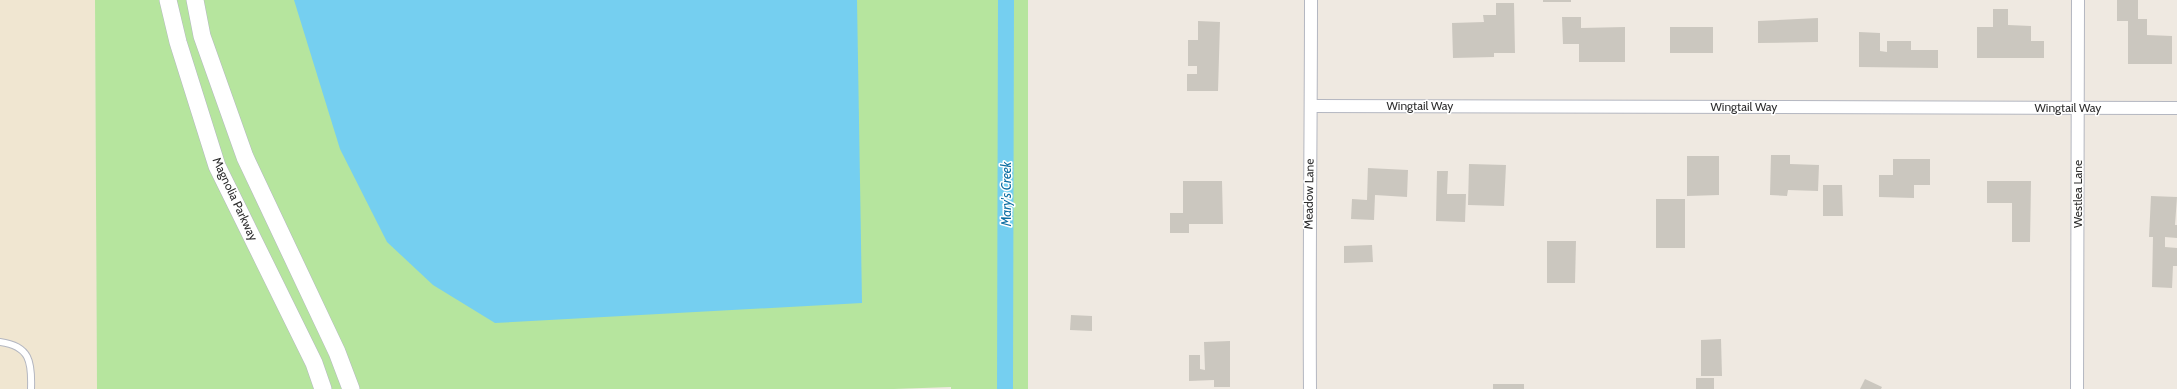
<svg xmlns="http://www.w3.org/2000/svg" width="2177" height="389" font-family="Cabin,sans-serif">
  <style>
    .education { fill: #f0e6d1 }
    .green { fill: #b6e59e }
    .water { fill: #75cff0 }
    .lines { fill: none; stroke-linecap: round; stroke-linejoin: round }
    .canal { stroke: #75cff0; stroke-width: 16 }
    .building { fill: #cbc7bf }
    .lane-casing { stroke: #b4b7c1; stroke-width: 8 }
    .street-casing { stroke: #b4b7c1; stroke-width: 14 }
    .secondary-casing { stroke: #b4b7c1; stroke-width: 18 }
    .lane { stroke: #fff; stroke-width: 6 }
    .street { stroke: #fff; stroke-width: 12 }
    .secondary { stroke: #fff; stroke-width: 17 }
    .labels { text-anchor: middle; stroke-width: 3; stroke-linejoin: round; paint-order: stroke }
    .street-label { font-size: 12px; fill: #2e2e2e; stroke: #fff }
    .water-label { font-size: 13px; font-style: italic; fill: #0d6fa3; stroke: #fff }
  </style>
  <rect width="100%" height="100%" fill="#efe9e1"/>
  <path class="education" d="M0,0h95l2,389h-97z"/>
  <path class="green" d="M95,0h933v389h-77v-2l-57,2h-797z"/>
  <path class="water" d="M294,0h563l5,303 -367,20 -62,-38 -46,-43 -47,-93z"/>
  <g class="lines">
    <path class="canal" d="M1005,389l1,-389"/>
  </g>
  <g class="building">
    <rect x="1543" y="0" width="28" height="2"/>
    <path d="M2117,0h21v19h9v16l25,1v28h-44v-43h-11z"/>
    <path d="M1496,3h18l1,50h-21v4l-41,1 -1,-35 32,-1 -1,-7h13z"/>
    <path d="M1993,9h15v16l23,1v15h13v17h-67v-31h16z"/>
    <path d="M1562,17h19v11l44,-1v35h-46v-18h-16z"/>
    <path d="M1818,18v24l-60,1v-22z"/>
    <path d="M1198,21l22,1 -2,69h-31v-17h10v-8h-9v-26h10z"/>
    <rect x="1670" y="27" width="43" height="26"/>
    <path d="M1859,32l21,1v18l7,1v-11h24v9h27v18l-79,-1z"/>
    <path d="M1771,155h19v9l29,1 -1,26 -30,-1 -1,6 -17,-1z"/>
    <path d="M1687,156h32v39l-32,1z"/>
    <path d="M1893,159h37v26h-16v13l-35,-1v-22h14z"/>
    <path d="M1469,164l37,1 -2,41 -36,-1z"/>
    <path d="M1368,168l40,2 -1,27 -32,-2 -1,25 -23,-1 1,-20 15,1z"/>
    <path d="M1437,171h11l-1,23h19l-1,28 -29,-1z"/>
    <path d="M1183,181h39l1,43h-34v9h-19v-20h13z"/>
    <path d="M1987,181h44l-1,61h-18v-39h-25z"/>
    <path d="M1823,185h19l1,31h-20z"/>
    <path d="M2151,196l26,1 -2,28h2v13l-12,-1v10l12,1v18h-4l-1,22 -20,-1 1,-50h-4z"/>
    <rect x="1656" y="199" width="29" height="49"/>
    <path d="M1547,241h29l-1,42h-28z"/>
    <path d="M1372,245l1,17 -29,1v-17z"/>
    <path d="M1071,315l21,1v15l-22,-1z"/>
    <path d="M1721,339l1,37h-21v-36z"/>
    <path d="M1230,341v46h-16v-7l-25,1v-26h11v14l5,1 -1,-28z"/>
    <rect x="1696" y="378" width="18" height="11"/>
    <path d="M1865,379l17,8 -1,2h-21z"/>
    <rect x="1493" y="384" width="31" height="5"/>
  </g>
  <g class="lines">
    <defs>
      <path id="lane" d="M0,342c30,4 32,20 31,47"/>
      <g id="street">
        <path d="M1311,106l866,2"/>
        <path d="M1310,389c-1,-130 1,-259 1,-389"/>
        <path d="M2077,389l1,-389"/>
      </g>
      <g id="secondary">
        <path d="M168,0l10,42 39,124 97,197 9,26"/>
        <path d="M195,0l7,36 43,121 92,195 14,37"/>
      </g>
    </defs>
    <use href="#lane" class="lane-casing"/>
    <use href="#street" class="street-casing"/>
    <use href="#secondary" class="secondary-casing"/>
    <use href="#lane" class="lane"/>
    <use href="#street" class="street"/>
    <use href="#secondary" class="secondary"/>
  </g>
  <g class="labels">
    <g class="street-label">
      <text x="1420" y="110">Wingtail Way</text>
      <text x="1744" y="111">Wingtail Way</text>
      <text x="2068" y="112">Wingtail Way</text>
      <text transform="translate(1309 194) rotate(-89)" y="4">Meadow Lane</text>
      <text transform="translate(2078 194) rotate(-90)" y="4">Westlea Lane</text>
      <text transform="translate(235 199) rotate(65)" y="4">Magnolia Parkway</text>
    </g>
    <g class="water-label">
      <text transform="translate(1006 194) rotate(-90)" y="5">Mary's Creek</text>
    </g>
  </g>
</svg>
